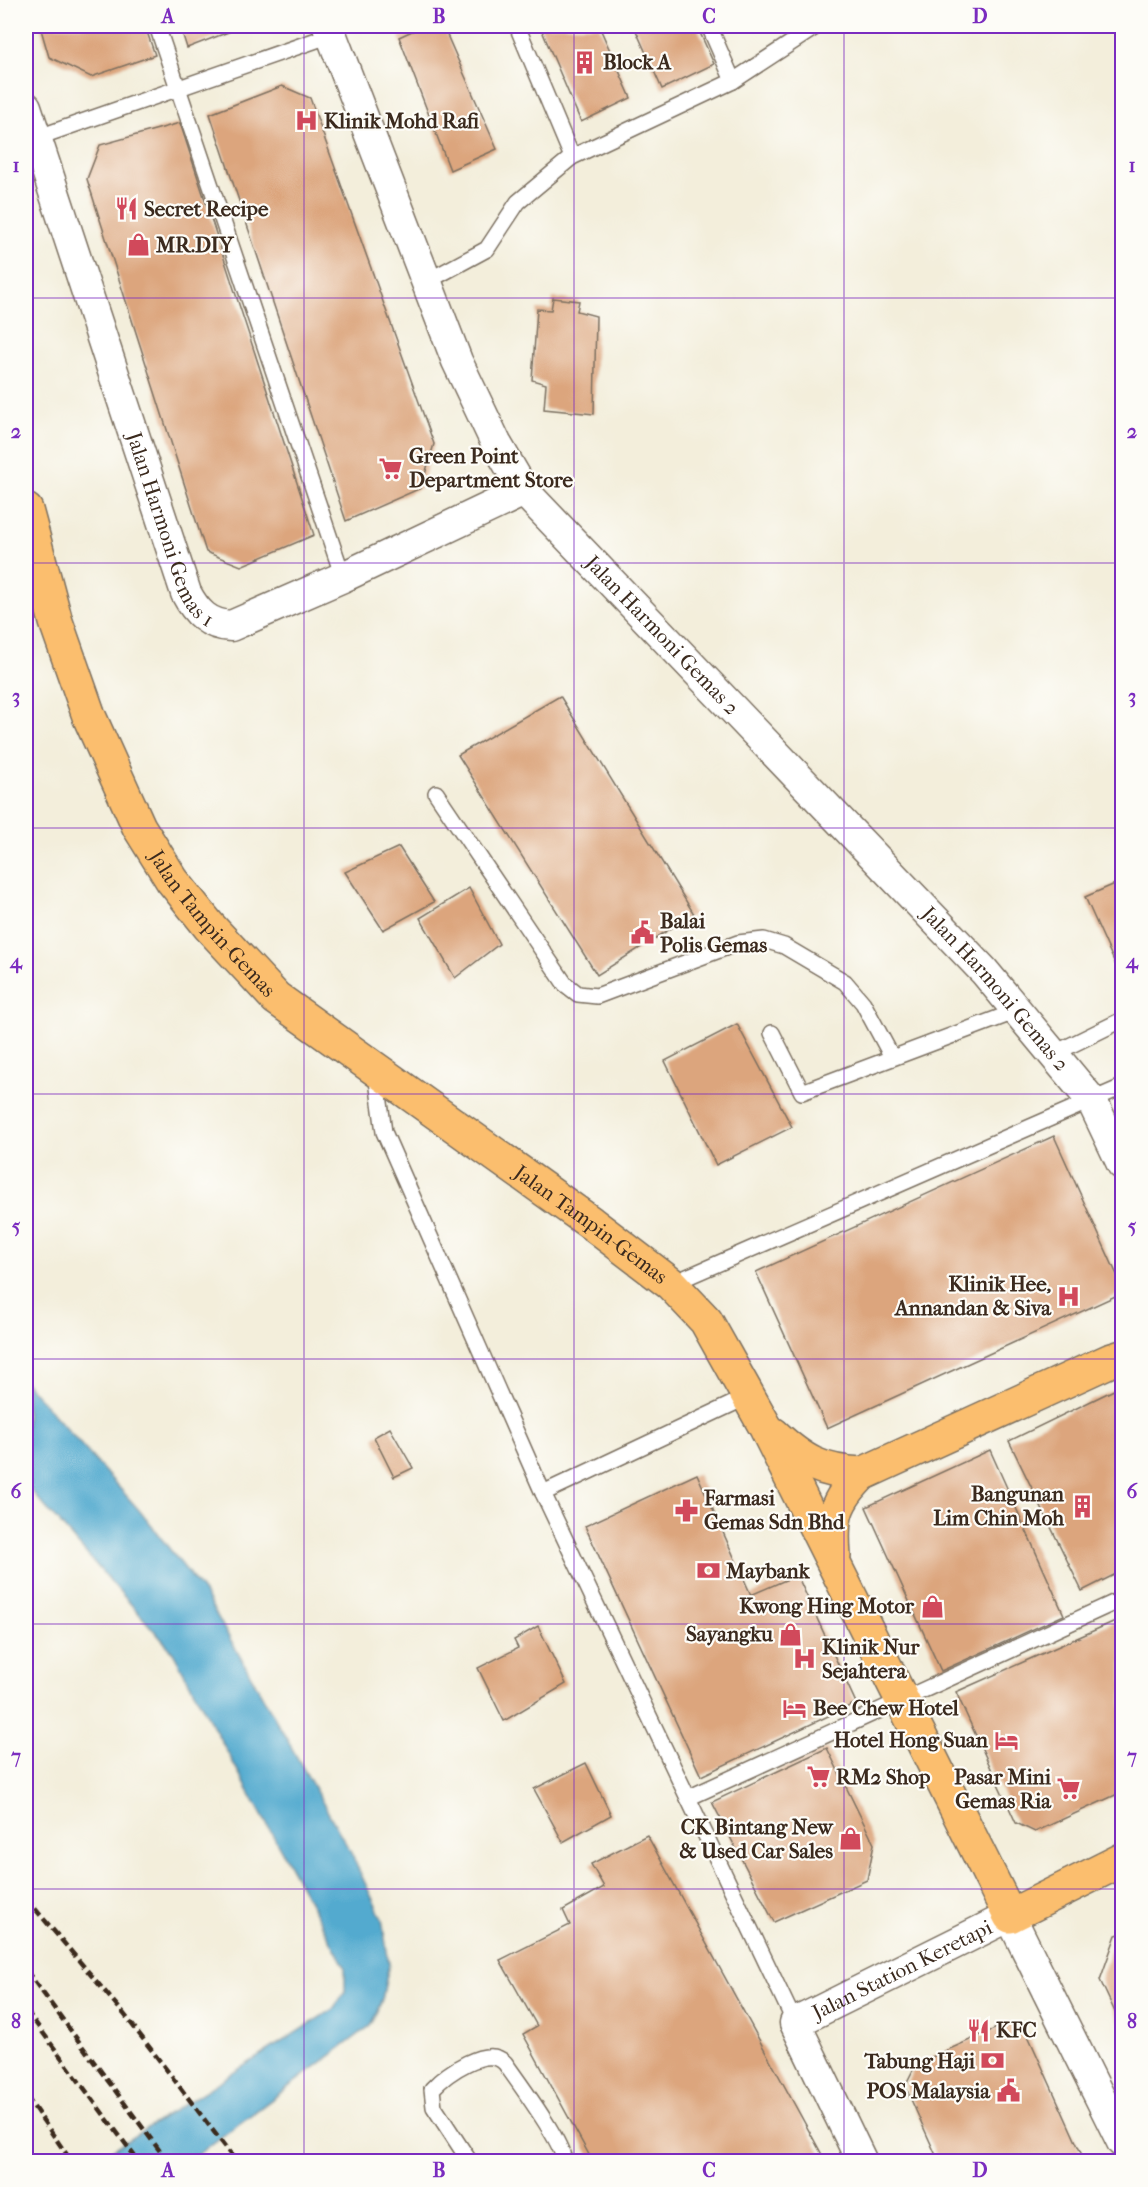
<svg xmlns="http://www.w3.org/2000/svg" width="1148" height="2187" font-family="'IM FELL French Canon',serif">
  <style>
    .water { fill: #52aacf; stroke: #466a76; stroke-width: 1.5 }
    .building { fill: #dca57d }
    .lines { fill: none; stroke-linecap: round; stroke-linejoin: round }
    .service-casing { stroke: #7b6f60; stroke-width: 18 }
    .minor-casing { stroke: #7b6f60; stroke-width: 33 }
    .trunk-casing { stroke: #7b6f60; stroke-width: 36 }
    .service { stroke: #fff; stroke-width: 15 }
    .minor { stroke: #fff; stroke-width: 30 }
    .trunk { stroke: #fbbe6e; stroke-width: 33 }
    .rail { stroke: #3b2a1e; stroke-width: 4.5; stroke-dasharray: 9 4.5; stroke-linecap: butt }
    .grid { fill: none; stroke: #7b2cbf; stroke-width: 1.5; stroke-opacity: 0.55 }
    .labels { text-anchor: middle; stroke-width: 4.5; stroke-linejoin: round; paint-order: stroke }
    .poi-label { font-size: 21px; font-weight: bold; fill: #3b2a1e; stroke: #fdfcf7; text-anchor: start }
    .street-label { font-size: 21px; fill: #3b2a1e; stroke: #fdfcf7 }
    .neatline { fill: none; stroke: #7b2cbf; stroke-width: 2 }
    .grid-label { font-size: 20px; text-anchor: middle; font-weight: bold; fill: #7b2cbf }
  </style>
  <rect width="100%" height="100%" fill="#fdfcf7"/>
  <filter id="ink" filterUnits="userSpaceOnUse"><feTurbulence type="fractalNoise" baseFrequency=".0167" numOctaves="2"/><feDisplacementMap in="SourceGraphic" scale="12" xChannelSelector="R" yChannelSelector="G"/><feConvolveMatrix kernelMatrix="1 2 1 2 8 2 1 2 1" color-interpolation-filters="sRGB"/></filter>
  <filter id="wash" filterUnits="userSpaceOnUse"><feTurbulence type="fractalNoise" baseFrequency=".008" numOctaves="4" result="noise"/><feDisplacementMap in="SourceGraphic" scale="24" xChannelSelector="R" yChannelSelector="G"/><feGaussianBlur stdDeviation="1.35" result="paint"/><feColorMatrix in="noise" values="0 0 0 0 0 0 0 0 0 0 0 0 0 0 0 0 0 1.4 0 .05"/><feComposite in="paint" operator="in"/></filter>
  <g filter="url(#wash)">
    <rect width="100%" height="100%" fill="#f3eedb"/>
    <path class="water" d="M26,1383l113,127 65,83 146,258 32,68 7,45 -7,36 -12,26 -181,135h-94l238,-152 12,-17v-25l-173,-316 -146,-166z"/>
    <g id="blocks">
      <g class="building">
        <path d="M40,26h105l10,29 -64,22 -42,-20z"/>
        <path d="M180,26h64l-57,22z"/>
        <path d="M423,26h20l54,123 -47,21 -51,-133z"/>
        <path d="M540,26h59l32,72 -50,24z"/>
        <path d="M634,26h63l17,38 -52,25z"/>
        <path d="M282,86l28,12 124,346 -13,44 -75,33 -136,-407z"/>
        <path d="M180,123l134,412 -73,31 -35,-14 -119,-373 13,-34z"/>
        <path d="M553,298l26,3 -2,10 19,5 -2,98 -50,-5 2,-25 -14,-4 5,-71 14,1z"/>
        <path d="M560,696l134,218 -97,61 -139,-220z"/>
        <path d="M399,847l35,55 -51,28 -38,-58z"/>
        <path d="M1122,881v98l-37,-82z"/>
        <path d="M469,888l30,56 -44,34 -35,-60z"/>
        <path d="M737,1024l55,103 -76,38 -51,-104z"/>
        <path d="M1054,1136l68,150v7l-295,135 -71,-156z"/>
        <path d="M1122,1386v185l-40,20 -73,-150z"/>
        <path d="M390,1428l23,40 -19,9 -20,-40z"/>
        <path d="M990,1450l74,165 -123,56 -75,-164z"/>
        <path d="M697,1474l54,121 46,-20 59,128 -155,73 -116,-250z"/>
        <path d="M1122,1618v174l-87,40 -19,-9 -60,-131z"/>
        <path d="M538,1626l28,58 -62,37 -26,-53 40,-20 -4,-8z"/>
        <path d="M827,1748l47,96 -7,36 -93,42 -62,-120z"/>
        <path d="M586,1763l25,52 -48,27 -29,-53z"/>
        <path d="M647,1835l179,327h-233l-70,-128 14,-8 -37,-66 70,-35 -7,-15 41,-23 -13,-23z"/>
        <path d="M1122,1933v94l-22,-47 16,-45z"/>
        <path d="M1008,2023l18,8 59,131h-146l-34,-76 11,-22z"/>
      </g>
    </g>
  </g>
  <g filter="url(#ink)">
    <use href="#blocks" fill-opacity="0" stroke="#7b6f60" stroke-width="1.5"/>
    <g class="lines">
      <defs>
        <g id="service">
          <path d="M157,26l186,551"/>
          <path d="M517,26l55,131"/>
          <path d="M709,26l24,55"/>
          <path d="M36,138l295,-103"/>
          <path d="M424,283l63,-34 31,-47 54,-45 161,-76 84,-55"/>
          <path d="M436,793l129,191 13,10 19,2 141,-53 26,-3 20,6 61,36 18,21 29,54"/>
          <path d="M772,1033l30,59 215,-81"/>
          <path d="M1053,1054l69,-34"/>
          <path d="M376,1073l8,59 159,361 252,530"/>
          <path d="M671,1284l451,-197"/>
          <path d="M543,1493l206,-97"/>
          <path d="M688,1798l434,-199"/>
          <path d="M470,2162l-36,-55 -2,-18c14,-15 55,-45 73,-26 12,17 60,82 59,99"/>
        </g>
        <g id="minor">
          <path id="s1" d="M328,26l129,335 39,82 28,48 460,480 108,130 30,63"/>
          <path id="s2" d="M26,107l160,486c10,19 22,32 45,33l112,-49 181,-86"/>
          <path id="s3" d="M862,2162l-67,-139 215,-107 112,226"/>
        </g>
        <g id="trunk">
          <path id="s4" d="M26,510l30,112 33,94 50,111 33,53 37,46 67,72 315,225 80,61 35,37 60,107 244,488 112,-56"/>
          <path d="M773,1434c30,28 48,38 89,40"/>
          <path d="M834,1556c-3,-39 0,-54 28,-82l247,-113 13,-4"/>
        </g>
      </defs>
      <use href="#service" class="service-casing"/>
      <use href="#minor" class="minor-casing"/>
      <use href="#trunk" class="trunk-casing"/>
      <use href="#service" class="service"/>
      <use href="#minor" class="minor"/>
      <use href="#trunk" class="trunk"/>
      <g class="rail">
        <path d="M26,1898l98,116 113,148"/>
        <path d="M26,1970l142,192"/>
        <path d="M26,2010l113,152"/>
        <path d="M26,2096l46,66"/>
      </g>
    </g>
  </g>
  <path class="grid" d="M304,26v2136M574,26v2136M844,26v2136M26,298h1096M26,563h1096M26,828h1096M26,1094h1096M26,1359h1096M26,1624h1096M26,1889h1096"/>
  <defs>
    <symbol id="building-bare" viewBox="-9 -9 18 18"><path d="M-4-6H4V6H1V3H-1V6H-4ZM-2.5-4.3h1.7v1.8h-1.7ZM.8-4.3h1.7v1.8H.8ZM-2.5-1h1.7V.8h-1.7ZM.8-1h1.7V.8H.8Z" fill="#d1495b" stroke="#fdfcf7" stroke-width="2.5" paint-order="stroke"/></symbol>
    <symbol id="hospital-bare" viewBox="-9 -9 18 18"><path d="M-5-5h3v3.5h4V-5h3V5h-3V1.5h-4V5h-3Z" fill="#d1495b" stroke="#fdfcf7" stroke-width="2.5" paint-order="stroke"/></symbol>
    <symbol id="restaurant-bare" viewBox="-9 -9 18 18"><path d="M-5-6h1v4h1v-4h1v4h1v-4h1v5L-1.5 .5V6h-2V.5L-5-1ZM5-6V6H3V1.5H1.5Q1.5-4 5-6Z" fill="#d1495b" stroke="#fdfcf7" stroke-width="2.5" paint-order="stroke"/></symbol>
    <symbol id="shop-bare" viewBox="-9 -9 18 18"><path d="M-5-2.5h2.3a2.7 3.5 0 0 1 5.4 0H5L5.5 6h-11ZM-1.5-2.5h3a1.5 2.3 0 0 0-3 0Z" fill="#d1495b" stroke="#fdfcf7" stroke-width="2.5" paint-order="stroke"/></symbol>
    <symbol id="supermarket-bare" viewBox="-9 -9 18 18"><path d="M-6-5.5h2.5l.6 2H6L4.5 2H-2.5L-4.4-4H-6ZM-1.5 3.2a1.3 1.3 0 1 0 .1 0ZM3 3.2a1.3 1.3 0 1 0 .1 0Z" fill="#d1495b" stroke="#fdfcf7" stroke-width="2.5" paint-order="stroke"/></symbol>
    <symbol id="civic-bare" viewBox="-9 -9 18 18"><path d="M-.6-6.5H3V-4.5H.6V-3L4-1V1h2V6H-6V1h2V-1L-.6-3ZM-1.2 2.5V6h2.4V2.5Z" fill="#d1495b" stroke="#fdfcf7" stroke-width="2.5" paint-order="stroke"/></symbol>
    <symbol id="pharmacy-bare" viewBox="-9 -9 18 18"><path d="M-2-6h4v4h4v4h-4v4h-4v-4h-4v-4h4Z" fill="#d1495b" stroke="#fdfcf7" stroke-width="2.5" paint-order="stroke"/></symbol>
    <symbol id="bank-bare" viewBox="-9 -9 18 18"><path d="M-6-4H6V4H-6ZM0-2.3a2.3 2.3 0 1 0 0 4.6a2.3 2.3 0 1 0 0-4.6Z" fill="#d1495b" stroke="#fdfcf7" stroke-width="2.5" paint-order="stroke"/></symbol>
    <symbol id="hotel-bare" viewBox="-9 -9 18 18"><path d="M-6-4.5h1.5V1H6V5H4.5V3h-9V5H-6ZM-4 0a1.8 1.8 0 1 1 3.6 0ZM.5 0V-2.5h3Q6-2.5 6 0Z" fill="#d1495b" stroke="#fdfcf7" stroke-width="2.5" paint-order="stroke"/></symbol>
  </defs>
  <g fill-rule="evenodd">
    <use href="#building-bare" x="568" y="46" width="33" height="33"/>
    <use href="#hospital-bare" x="290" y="104" width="33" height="33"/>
    <use href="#restaurant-bare" x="110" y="192" width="33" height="33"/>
    <use href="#shop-bare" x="122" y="228" width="33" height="33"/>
    <use href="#supermarket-bare" x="374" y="452" width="33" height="33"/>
    <use href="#civic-bare" x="626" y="916" width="33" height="33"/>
    <use href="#hospital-bare" x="1052" y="1280" width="33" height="33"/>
    <use href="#building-bare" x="1066" y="1490" width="33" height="33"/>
    <use href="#pharmacy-bare" x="670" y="1494" width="33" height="33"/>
    <use href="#bank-bare" x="692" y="1554" width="33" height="33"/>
    <use href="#shop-bare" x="916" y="1590" width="33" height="33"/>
    <use href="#shop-bare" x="774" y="1618" width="33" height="33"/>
    <use href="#hospital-bare" x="788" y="1642" width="33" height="33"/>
    <use href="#hotel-bare" x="778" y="1692" width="33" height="33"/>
    <use href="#hotel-bare" x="990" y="1724" width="33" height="33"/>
    <use href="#supermarket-bare" x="802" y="1760" width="33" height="33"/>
    <use href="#supermarket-bare" x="1052" y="1772" width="33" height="33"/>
    <use href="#shop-bare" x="834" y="1822" width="33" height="33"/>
    <use href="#restaurant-bare" x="962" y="2014" width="33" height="33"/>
    <use href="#bank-bare" x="976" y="2044" width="33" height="33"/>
    <use href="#civic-bare" x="992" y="2074" width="33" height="33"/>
  </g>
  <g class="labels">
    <g class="poi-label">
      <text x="603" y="69">Block A</text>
      <text x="324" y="128">Klinik Mohd Rafi</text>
      <text x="144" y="216">Secret Recipe</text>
      <text x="156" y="252">MR.DIY</text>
      <text x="409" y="463">Green Point<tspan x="409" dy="24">Department Store</tspan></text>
      <text x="660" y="928">Balai<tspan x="660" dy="24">Polis Gemas</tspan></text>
      <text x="1051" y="1291" text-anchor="end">Klinik Hee,<tspan x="1051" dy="24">Annandan &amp; Siva</tspan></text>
      <text x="1064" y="1501" text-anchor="end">Bangunan<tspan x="1064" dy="24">Lim Chin Moh</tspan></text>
      <text x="704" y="1505">Farmasi<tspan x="704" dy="24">Gemas Sdn Bhd</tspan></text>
      <text x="726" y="1578">Maybank</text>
      <text x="914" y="1613" text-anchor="end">Kwong Hing Motor</text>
      <text x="773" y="1641" text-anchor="end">Sayangku</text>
      <text x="822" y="1654">Klinik Nur<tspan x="822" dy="24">Sejahtera</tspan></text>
      <text x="813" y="1715">Bee Chew Hotel</text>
      <text x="988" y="1747" text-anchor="end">Hotel Hong Suan</text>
      <text x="836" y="1784">RM2 Shop</text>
      <text x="1051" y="1784" text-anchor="end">Pasar Mini<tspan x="1051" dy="24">Gemas Ria</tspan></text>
      <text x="833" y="1834" text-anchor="end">CK Bintang New<tspan x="833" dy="24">&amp; Used Car Sales</tspan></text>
      <text x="996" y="2037">KFC</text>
      <text x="975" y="2068" text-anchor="end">Tabung Haji</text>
      <text x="990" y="2098" text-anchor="end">POS Malaysia</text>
    </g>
    <g class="street-label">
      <text dy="7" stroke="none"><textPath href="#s2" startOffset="447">Jalan Harmoni Gemas 1</textPath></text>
      <text dy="7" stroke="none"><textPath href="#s1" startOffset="705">Jalan Harmoni Gemas 2</textPath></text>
      <text dy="7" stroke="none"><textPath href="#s4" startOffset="459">Jalan Tampin-Gemas</textPath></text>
      <text dy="7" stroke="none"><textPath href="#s1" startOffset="1191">Jalan Harmoni Gemas 2</textPath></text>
      <text dy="7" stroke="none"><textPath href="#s4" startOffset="945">Jalan Tampin-Gemas</textPath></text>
      <text dy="7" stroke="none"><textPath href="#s3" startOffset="274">Jalan Station Keretapi</textPath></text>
    </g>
  </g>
  <rect width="1148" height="2187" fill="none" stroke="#fdfcf7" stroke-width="66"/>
  <rect x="33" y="33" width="1082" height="2121" class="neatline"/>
  <g class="grid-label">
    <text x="168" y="23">A</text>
    <text x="439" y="23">B</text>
    <text x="709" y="23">C</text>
    <text x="980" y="23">D</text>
    <text x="16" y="172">1</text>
    <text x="1132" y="172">1</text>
    <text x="16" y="438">2</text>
    <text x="1132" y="438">2</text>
    <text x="16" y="703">3</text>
    <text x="1132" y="703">3</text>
    <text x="16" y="968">4</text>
    <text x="1132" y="968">4</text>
    <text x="16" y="1233">5</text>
    <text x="1132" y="1233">5</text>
    <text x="16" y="1498">6</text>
    <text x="1132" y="1498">6</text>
    <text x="16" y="1763">7</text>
    <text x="1132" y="1763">7</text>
    <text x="16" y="2028">8</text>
    <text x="1132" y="2028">8</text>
    <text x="168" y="2177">A</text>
    <text x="439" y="2177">B</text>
    <text x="709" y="2177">C</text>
    <text x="980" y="2177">D</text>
  </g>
</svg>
